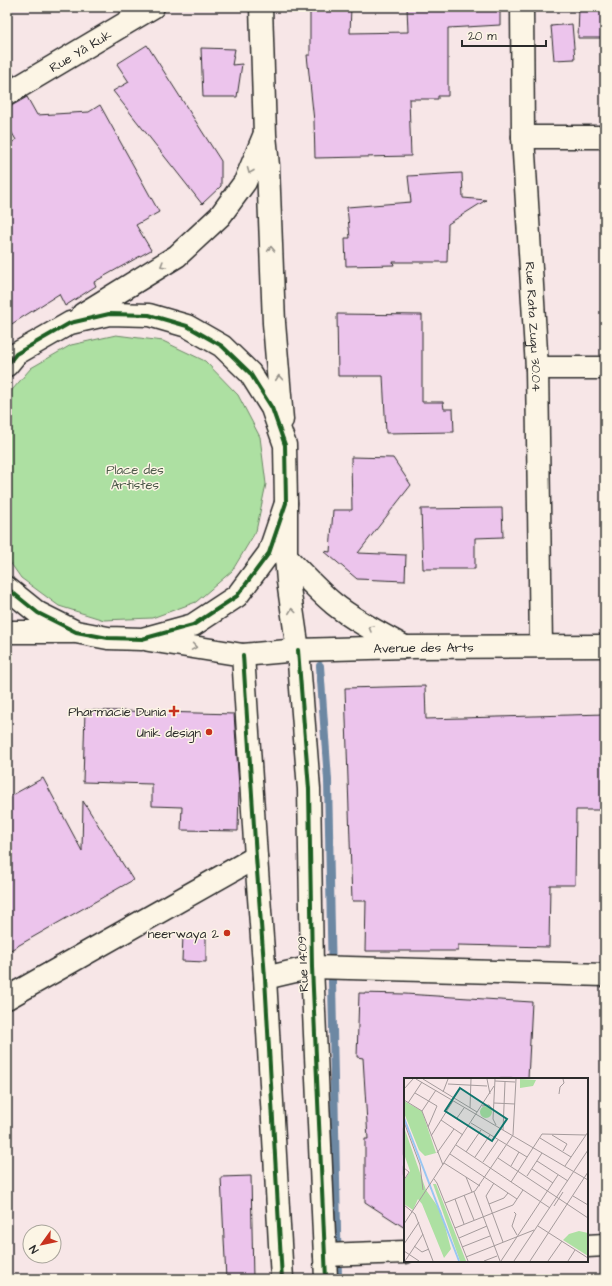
<svg xmlns="http://www.w3.org/2000/svg" width="612" height="1286" font-family="'Architects Daughter',sans-serif">
  <style>
    .green { fill: #ade0a2; stroke: #6c8666 }
    .lines { fill: none; stroke-linecap: round; stroke-linejoin: round }
    .stream { stroke: #6d88a3; stroke-width: 8 }
    .building { fill: #ecc4ec; stroke: #2b2b2b }
    .street-casing { stroke: #2b2b2b; stroke-width: 25 }
    .secondary-casing { stroke: #2b2b2b; stroke-width: 25 }
    .street { stroke: #fcf5e5; stroke-width: 22 }
    .secondary { stroke: #fcf5e5; stroke-width: 22 }
    .cycleway-casing { stroke: #fcf5e5; stroke-width: 6 }
    .cycleway { stroke: #1b5e20; stroke-width: 4 }
    .oneway { stroke: #949088 }
    .poi-dot { fill: #c8321e; stroke: #fcf5e5; stroke-width: 1.5 }
    .labels { text-anchor: middle; stroke-width: 3; stroke-linejoin: round; paint-order: stroke }
    .street-label { font-size: 13px; fill: #2b2b2b; stroke: #fcf5e5 }
    .park-label { font-size: 13px; fill: #4c5849; stroke: #fcf5e5 }
    .poi-label { font-size: 13px; fill: #2b2b2b; stroke: #fcf5e5; text-anchor: end }
    .inset-river { fill: none; stroke: #99c6f3; stroke-width: 2 }
    .inset-road { fill: none; stroke: #a59b9c; stroke-width: 1 }
    .view { fill: #0f766e; fill-opacity: 0.15; stroke: #0f766e; stroke-width: 2 }
    .inset-edge { fill: none; stroke: #2b2b2b; stroke-width: 2 }
  </style>
  <rect width="100%" height="100%" fill="#f7e6e7"/>
  <filter id="ink" filterUnits="userSpaceOnUse"><feTurbulence type="fractalNoise" baseFrequency=".025" numOctaves="2"/><feDisplacementMap in="SourceGraphic" scale="8" xChannelSelector="R" yChannelSelector="G"/><feConvolveMatrix kernelMatrix="1 2 1 2 8 2 1 2 1" color-interpolation-filters="sRGB"/></filter>
  <g filter="url(#ink)">
    <path class="green" d="M116,335l47,6 42,20 33,34 22,42 6,47 -10,47 -24,40 -36,31 -44,16 -48,2 -45,-14 -38,-28 -14,-20v-162l24,-28 40,-23z"/>
    <g class="lines">
      <path class="stream" d="M320,666l8,114 10,499"/>
    </g>
    <g class="building">
      <path d="M310,7h41l-1,26 58,-1 -1,-25h93v18l-52,3v68h-10v3h-29l2,57 -96,2 -1,-37 -7,-66h3z"/>
      <path d="M579,7h26v31h-27z"/>
      <path d="M572,24l3,35 -21,1 -3,-34z"/>
      <path d="M147,45l74,116v25l-19,18 -89,-113 16,-9 -12,-18z"/>
      <path d="M201,48l34,1 -3,16 10,-1 -5,33h-34z"/>
      <path d="M7,63l7,12 -7,4z"/>
      <path d="M27,97l10,18 52,-3 11,-7 59,107 -23,13 15,25 -57,32 2,4 -31,20 -6,-12 -52,33v-181l9,-6 -9,-16v-18l6,-1z"/>
      <path d="M462,173l1,25 23,2 -38,24 -1,38h-54l1,3 -48,1 -1,-28h5l-3,-31 64,-5 -3,-26z"/>
      <path d="M337,314l85,1v87h21l1,7h9l1,23 -68,1 -3,-57h-45z"/>
      <path d="M351,457l42,1 18,27 -53,68 48,2 -1,26 -48,-2 -33,-28 6,1 3,-42h19z"/>
      <path d="M502,508l1,29 -28,1v31h-52l-2,-60z"/>
      <path d="M425,686l1,33 179,-5v96h-29l-1,75h-25l-1,62 -91,-2v6h-93l1,-50h-14l-7,-213z"/>
      <path d="M85,710l149,4 5,72 -1,45 -57,-1 1,-23 -30,-1v-22l-69,-2z"/>
      <path d="M43,778l39,73 1,-50 50,79 -126,72v-154z"/>
      <path d="M183,935l23,1v26l-24,-1z"/>
      <path d="M359,993l46,1 127,8 -4,77h-123v149l-40,-26v-63h3l-5,-81 -6,-1z"/>
      <path d="M251,1176l2,103h-27l-5,-102z"/>
    </g>
    <g class="lines">
      <defs>
        <g id="street">
          <path id="s1" d="M522,7l1,130 14,231 4,278"/>
          <path id="s2" d="M7,94l146,-87"/>
          <path d="M523,137h82"/>
          <path d="M537,368h68"/>
          <path d="M265,978l47,-11 293,8"/>
          <path d="M7,998l249,-141"/>
          <path d="M587,1246l18,-1"/>
          <path d="M325,1255l80,-3"/>
        </g>
        <g id="secondary">
          <path d="M261,7l4,128 3,31 6,157 8,97"/>
          <path d="M83,314l94,-58 43,-40 25,-34 19,-46"/>
          <path d="M7,365l9,-11 54,-31 39,-9 40,1 38,11 35,20 28,27 22,35 13,37 1,58 -17,50 -32,43 -44,29 -51,14 -34,-1 -32,-6 -38,-19 -31,-25"/>
          <path d="M286,503v54l2,24 10,69 11,139 3,178 14,312"/>
          <path d="M286,557c16,16 31,33 48,47 21,17 47,30 71,43"/>
          <path d="M7,632h65"/>
          <path id="s3" d="M149,640l94,15 55,-5 107,-3 200,-1"/>
          <path d="M243,655l13,202 9,121 17,301"/>
        </g>
      </defs>
      <use href="#street" class="street-casing"/>
      <use href="#secondary" class="secondary-casing"/>
      <use href="#street" class="street"/>
      <use href="#secondary" class="secondary"/>
      <defs>
        <g id="cycleway">
          <path d="M7,365l9,-11 54,-31 39,-9 40,1 38,11 35,20 28,27 22,35 13,37 1,58 -17,50 -32,43 -44,29 -51,14 -34,-1 -32,-6 -38,-19 -31,-25"/>
          <path d="M298,650l11,139 3,178 14,312"/>
          <path d="M243,655l13,202 9,121 17,301"/>
        </g>
      </defs>
      <use href="#cycleway" class="cycleway-casing"/>
      <use href="#cycleway" class="cycleway"/>
    </g>
    <defs><path id="oneway-chevron" d="M-2-3.5L2.5 0L-2 3.5" fill="none" stroke-width="1.6" stroke-linecap="round" stroke-linejoin="round"/></defs>
    <g class="oneway">
      <use href="#oneway-chevron" transform="translate(250 171) rotate(112)"/>
      <use href="#oneway-chevron" transform="translate(271 249) rotate(-92)"/>
      <use href="#oneway-chevron" transform="translate(163 265) rotate(149)"/>
      <use href="#oneway-chevron" transform="translate(279 378) rotate(-95)"/>
      <use href="#oneway-chevron" transform="translate(292 611) rotate(-98)"/>
      <use href="#oneway-chevron" transform="translate(371 628) rotate(-150)"/>
      <use href="#oneway-chevron" transform="translate(194 647) rotate(9)"/>
    </g>
  </g>
  <g class="poi-dot">
    <path d="M172 705h4v4h4v4h-4v4h-4v-4h-4v-4h4z"/>
    <circle cx="209" cy="732" r="4"/>
    <circle cx="227" cy="933" r="4"/>
  </g>
  <g class="labels">
    <g class="street-label">
      <text dy="5" stroke="none"><textPath href="#s2" startOffset="85">Rue Yâ Kuk</textPath></text>
      <text dy="5" stroke="none"><textPath href="#s1" startOffset="320">Rue Rata Zugu 30.04</textPath></text>
      <text dy="5" stroke="none"><textPath href="#s3" startOffset="276">Avenue des Arts</textPath></text>
      <text transform="translate(302 964) rotate(-92)" y="5">Rue 14.09</text>
    </g>
    <g class="park-label">
      <text x="135" y="474">Place des<tspan x="135" dy="15">Artistes</tspan></text>
    </g>
    <g class="poi-label">
      <text x="166" y="716">Pharmacie Dunia</text>
      <text x="201" y="737">Unik design</text>
      <text x="219" y="938">neerwaya 2</text>
    </g>
  </g>
  <g transform="translate(404 1078)">
    <rect width="184" height="184" fill="#f7e6e7"/>
    <path d="M116,1l15,1h1l-3,6 -13,2zM0,23l18,10 14,42 -11,3 -6,-6 -15,-37zM76 34a6 6 0 1 1 12 0a6 6 0 1 1-12 0ZM0,49l22,63 15,21 10,38 -7,9 -22,-54 -4,-5 -5,11 -9,-6v-23l6,-10 -6,-17zM29,106h3l30,77h-6zM175,153l9,2v23l-25,-16 6,-6z" fill="#ade0a2"/>
    <path class="inset-river" d="M0,40l55,143"/>
    <path class="inset-road" d="M12,1l172,101M19,1l54,33M83,1l3,15M91,1l-2,40 3,6M91,3l20,1M44,6l39,2M0,11l9,-10M39,14l5,-13M11,15l22,13 -9,21M155,16l1,-7 4,-4 -1,-4M0,22l18,11 21,54M4,25l14,-21M90,25l21,1M78,28l7,-1 4,5M66,30l1,-29M18,33l14,-21M43,34l15,10M53,40l7,-10M37,42l22,15M0,44l16,43 3,25M67,45l56,34M99,52l2,-48M109,57l3,-56M148,57l15,9 -4,7M27,58l22,-35M136,60l31,19M52,67l94,63M62,74l15,-22M33,75l17,-24M46,76l67,45M71,79l15,-22M94,80l90,60M133,83l31,20M79,84l15,-22M40,85l22,14 6,15M107,88l8,-14M161,88l23,-34M0,90l5,4 -5,8M128,91l21,14M123,98l15,-23M62,99l14,9M30,101l3,4 31,78M107,104l31,-48 44,1M90,105l-8,13 17,46M70,114l26,69M60,117l10,25M169,118l15,9M51,121l9,25M41,125l30,-12 38,-56M85,126l15,-6 4,-5M0,127l11,9 18,47M150,128l9,-14M110,134l2,2 -4,12 5,9M0,146l90,-138M134,148l50,32M51,150l58,-23 10,-15M55,160l28,-12M0,166l15,-22M10,168l8,6 7,-3M58,169l28,-11M0,173l15,10M62,179l68,-27M1,183l18,-27M80,183l13,-5M97,183l57,-86M110,183l74,-111M126,183l58,-89M144,183l14,-20M164,183l7,-11"/>
    <path class="view" d="M56,10l47,31 -15,22 -47,-30z"/>
    <rect width="184" height="184" class="inset-edge"/>
  </g>
  <rect width="612" height="1286" fill="none" stroke="#fcf5e5" stroke-width="24"/>
  <rect x="12" y="12" width="588" height="1262" fill="none" stroke="#2b2b2b" stroke-width="1.5" filter="url(#ink)"/>
  <g transform="translate(42 1244) rotate(237)"><circle r="19" fill="#fcf5e5" stroke="#a8a49b"/>
  <path d="M0-3L7 15L0 10L-7 15Z" fill="#c8321e"/>
  <text y="-6" font-size="11" font-weight="bold" text-anchor="middle" fill="#2b2b2b">N</text>
  </g>
  <path d="M462 40v6h84v-6" fill="none" stroke="#2b2b2b" stroke-width="2"/>
  <text x="468" y="40" font-size="12" fill="#2b2b2b" stroke="#fcf5e5" stroke-width="3" paint-order="stroke">20 m</text>
</svg>
